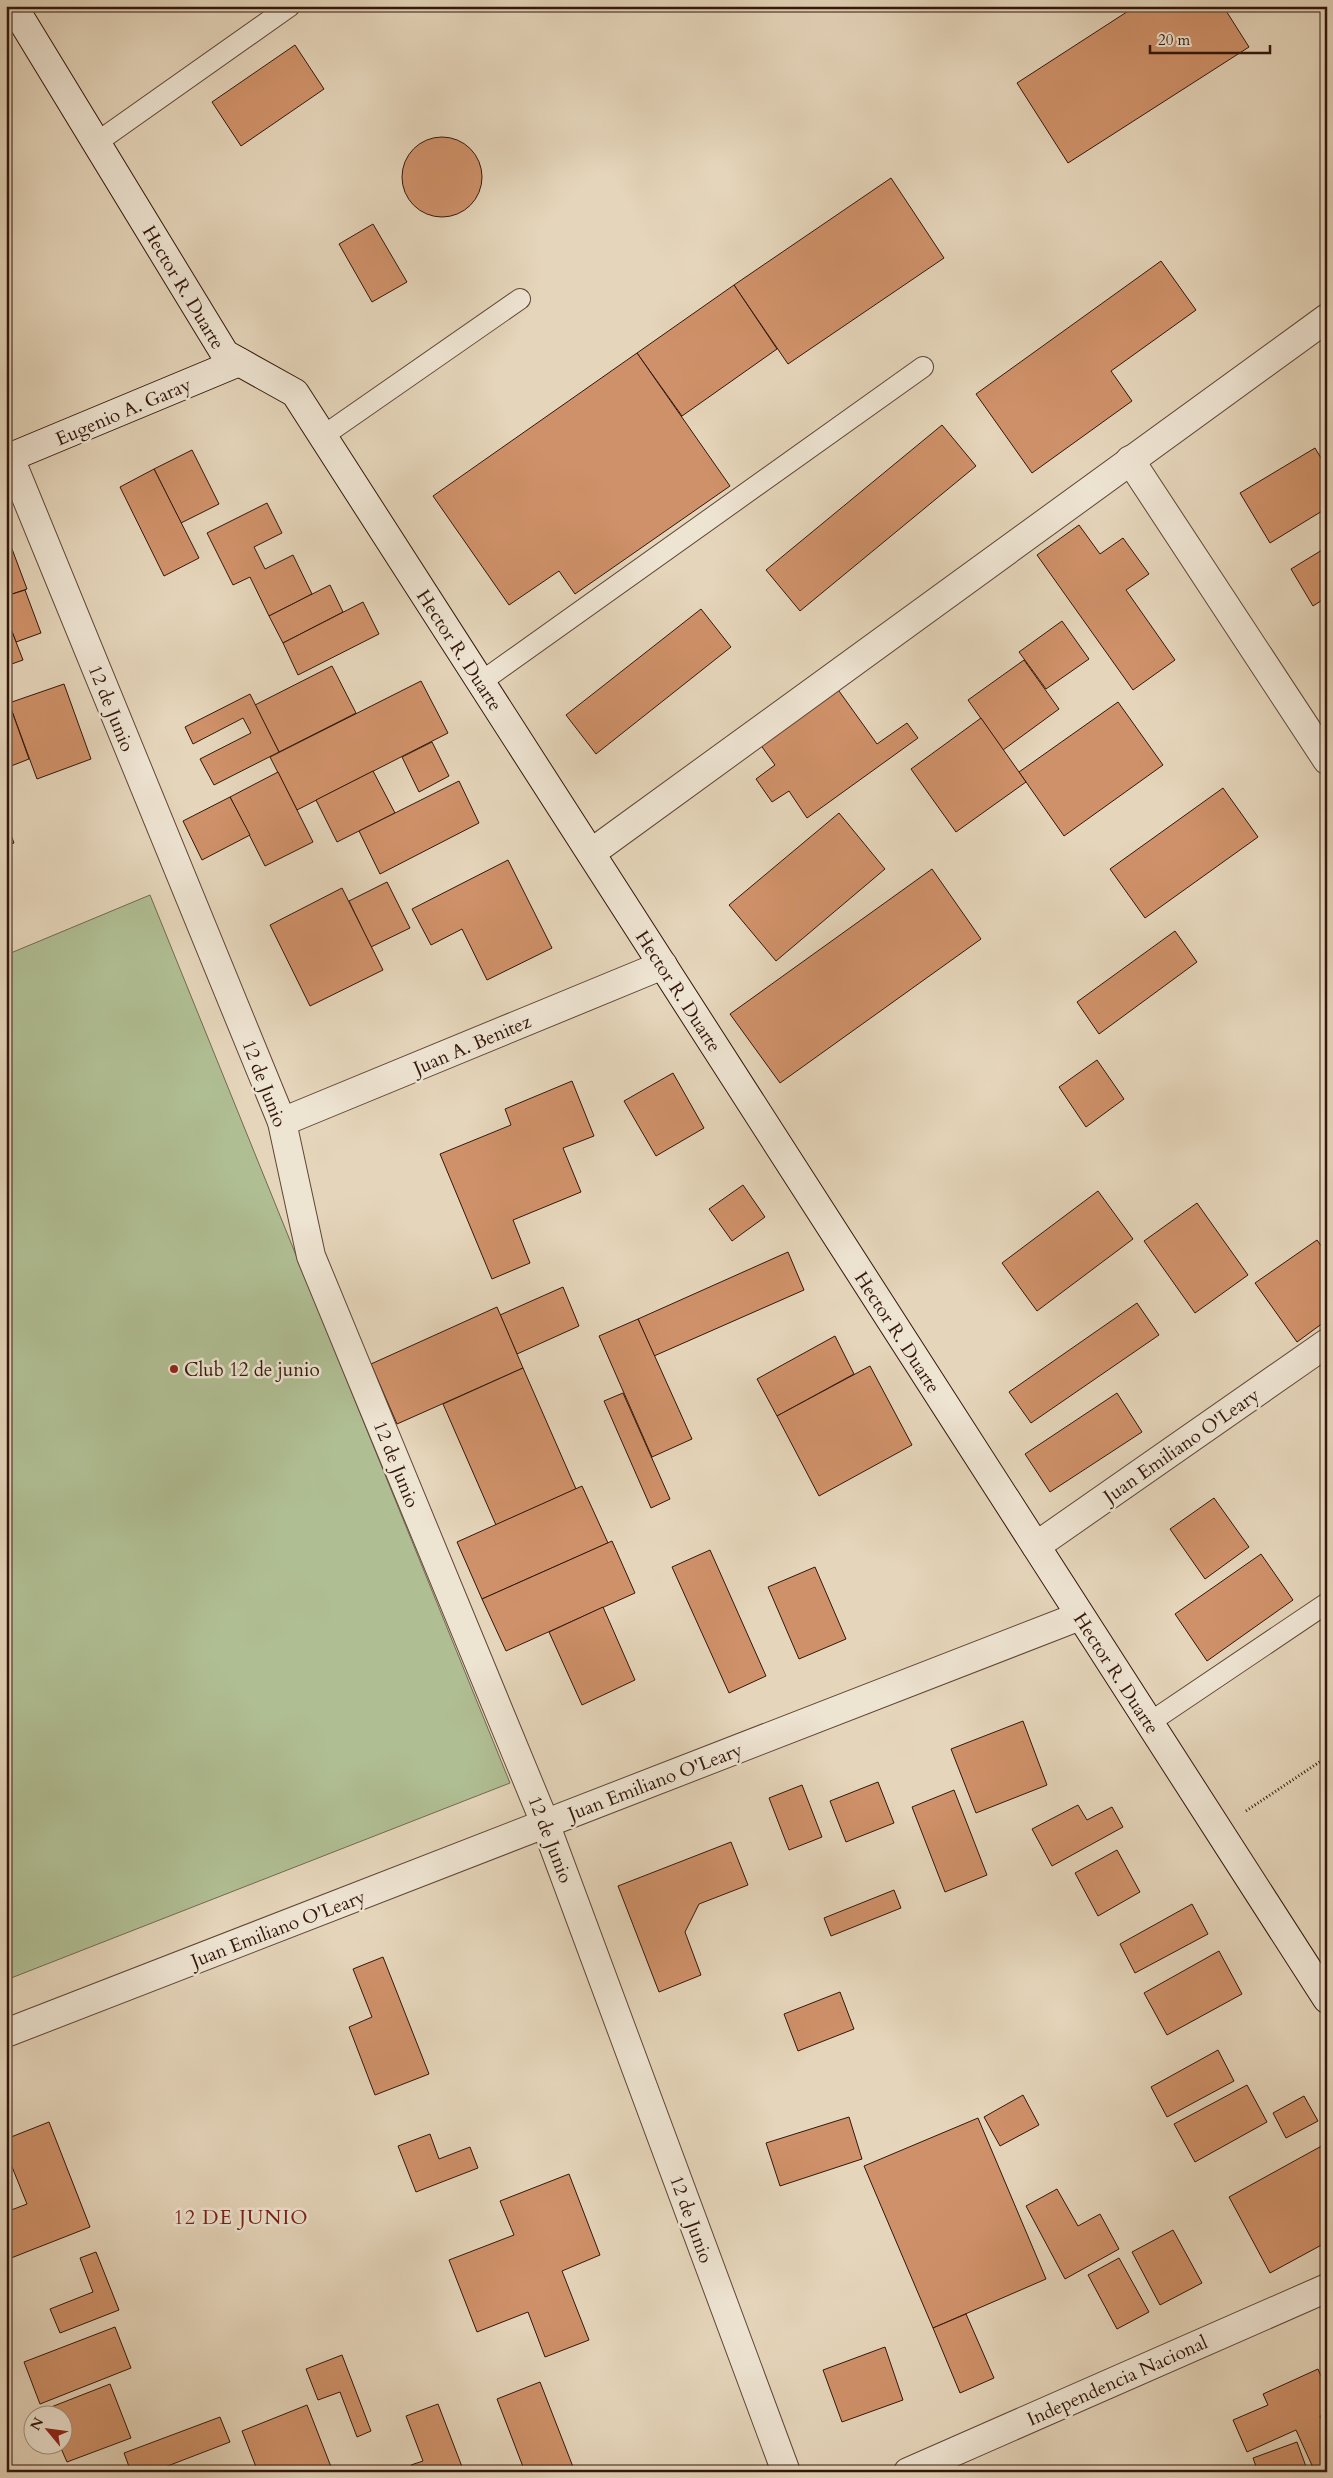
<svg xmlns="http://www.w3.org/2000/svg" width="1333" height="2478" font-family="Cardo,serif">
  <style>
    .green { fill: #b0be93; stroke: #726a4f }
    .building { fill: #cf9169; stroke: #33170b }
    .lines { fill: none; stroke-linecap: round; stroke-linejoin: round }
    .lane-casing { stroke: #604637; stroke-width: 22 }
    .street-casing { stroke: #604637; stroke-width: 30 }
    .secondary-casing { stroke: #33170b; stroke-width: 30 }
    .path { stroke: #33170b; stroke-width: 3; stroke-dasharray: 1 2.5; stroke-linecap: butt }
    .lane { stroke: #eee4d2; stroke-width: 20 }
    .street { stroke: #eee4d2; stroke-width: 28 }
    .secondary { stroke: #eee4d2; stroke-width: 28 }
    .poi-dot { fill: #8f2418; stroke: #eee4d2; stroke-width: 2 }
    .labels { text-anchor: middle; stroke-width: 5; stroke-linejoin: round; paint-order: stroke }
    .street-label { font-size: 19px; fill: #33170b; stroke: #eee4d2 }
    .poi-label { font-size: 19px; fill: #33170b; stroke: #eee4d2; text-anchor: start }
    .neighbourhood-label { font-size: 20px; letter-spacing: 1px; fill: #7a1f14; stroke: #eee4d2 }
  </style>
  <rect width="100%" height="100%" fill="#e5d5ba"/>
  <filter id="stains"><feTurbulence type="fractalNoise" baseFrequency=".004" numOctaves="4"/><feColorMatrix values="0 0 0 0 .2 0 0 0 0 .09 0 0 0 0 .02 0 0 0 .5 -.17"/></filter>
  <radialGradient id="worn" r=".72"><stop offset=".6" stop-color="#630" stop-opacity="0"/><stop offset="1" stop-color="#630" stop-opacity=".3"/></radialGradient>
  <path class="green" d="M150,895l360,888 -504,197v-1025z"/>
  <g class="building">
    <path d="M1136,6h87l26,41 -181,116 -51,-80z"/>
    <path d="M295,45l29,44 -83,57 -29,-44z"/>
    <circle cx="442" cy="177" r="40"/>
    <path d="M891,178l53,80 -156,106 -54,-79z"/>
    <path d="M373,224l34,58 -35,20 -33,-58z"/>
    <path d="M1161,261l35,49 -85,61 21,30 -100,72 -56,-79z"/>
    <path d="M734,285l43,64 -95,67 -45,-63z"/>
    <path d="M637,353l93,133 -155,108 -16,-23 -50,34 -76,-109z"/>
    <path d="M942,425l34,41 -176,145 -34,-41z"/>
    <path d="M1315,448l12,20v40l-57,35 -30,-50z"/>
    <path d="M192,450l27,54 -38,19 -27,-54z"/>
    <path d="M154,469l45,89 -35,18 -44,-89z"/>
    <path d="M267,503l15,30 -28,14 11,22 28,-14 19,39 -43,22 -19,-39 -17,8 -26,-52z"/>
    <path d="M1079,525l21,29 23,-16 26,36 -23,16 49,70 -42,30 -96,-135z"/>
    <path d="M6,533l21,56 -21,7z"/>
    <path d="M1327,547v50l-14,9 -22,-37z"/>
    <path d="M330,585l13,27 -60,31 -14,-27z"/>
    <path d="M25,590l16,43 -25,9 -10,-26v-20z"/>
    <path d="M363,602l16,32 -81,41 -15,-32z"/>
    <path d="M701,609l30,38 -135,107 -30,-39z"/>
    <path d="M6,616l17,44 -17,6z"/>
    <path d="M1062,621l27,38 -43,30 -27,-37z"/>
    <path d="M1024,660l35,49 -56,41 -35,-50z"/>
    <path d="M332,666l24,47 -77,39 -24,-47z"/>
    <path d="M421,681l27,52 -151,77 -27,-53z"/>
    <path d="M64,684l27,75 -54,20 -28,-76z"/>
    <path d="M834,684l43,60 30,-21 11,15 -111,80 -18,-27 -17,11 -16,-23 19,-14 -18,-25z"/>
    <path d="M250,694l29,58 -65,33 -14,-26 51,-26 -8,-15 -50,26 -8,-17z"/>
    <path d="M1118,702l45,63 -99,71 -45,-64z"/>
    <path d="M9,703l20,56 -23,9v-64z"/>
    <path d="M981,718l45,64 -70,50 -45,-63z"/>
    <path d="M432,742l17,34 -30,16 -17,-35z"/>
    <path d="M373,771l22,42 -58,29 -21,-42z"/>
    <path d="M278,772l35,70 -48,24 -35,-69z"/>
    <path d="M459,781l20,42 -99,51 -21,-43z"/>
    <path d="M1223,788l35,49 -113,81 -35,-49z"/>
    <path d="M230,797l20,38 -48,25 -19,-39z"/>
    <path d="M839,813l46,56 -109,92 -47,-56z"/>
    <path d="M6,822l8,21 -8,3z"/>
    <path d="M508,860l44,88 -65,32 -25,-51 -31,16 -19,-36z"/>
    <path d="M932,869l49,70 -201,144 -50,-69z"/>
    <path d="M387,882l23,46 -39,19 -22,-46z"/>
    <path d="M342,888l41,82 -73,36 -40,-81z"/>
    <path d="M1175,931l22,31 -98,72 -22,-32z"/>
    <path d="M1097,1060l27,39 -38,28 -27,-40z"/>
    <path d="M673,1073l31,55 -48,28 -32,-55z"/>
    <path d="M572,1081l22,55 -31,12 18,44 -68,28 17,43 -38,16 -52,-125 71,-29 -6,-16z"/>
    <path d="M743,1185l22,32 -33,24 -23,-32z"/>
    <path d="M1098,1191l35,48 -96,72 -35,-48z"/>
    <path d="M1197,1203l51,72 -53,38 -51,-72z"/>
    <path d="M1317,1240l10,14v66l-30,22 -42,-59z"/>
    <path d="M788,1252l16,38 -150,66 -16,-37z"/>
    <path d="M563,1287l16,39 -62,28 -17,-39z"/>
    <path d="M1137,1303l22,32 -128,88 -22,-31z"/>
    <path d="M497,1307l26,61 -126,56 -26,-60z"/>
    <path d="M638,1319l54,120 -40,18 -53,-121z"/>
    <path d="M835,1336l19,38 -77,42 -20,-37z"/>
    <path d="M870,1366l42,79 -93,51 -42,-80z"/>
    <path d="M523,1368l53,121 -80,36 -53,-121z"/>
    <path d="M623,1393l47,106 -19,9 -47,-107z"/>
    <path d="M1117,1393l25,39 -92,60 -25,-38z"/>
    <path d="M582,1486l26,57 -126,56 -25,-57z"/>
    <path d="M1214,1498l35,49 -44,32 -35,-50z"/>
    <path d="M612,1541l23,52 -129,58 -24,-52z"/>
    <path d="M710,1550l56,126 -37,17 -57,-126z"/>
    <path d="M1261,1554l32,46 -86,61 -32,-47z"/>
    <path d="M815,1567l31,72 -47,20 -31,-72z"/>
    <path d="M603,1607l32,73 -53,25 -33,-73z"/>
    <path d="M1023,1721l24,64 -71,28 -25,-64z"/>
    <path d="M878,1782l16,41 -48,19 -16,-41z"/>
    <path d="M802,1785l20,52 -33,13 -20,-52z"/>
    <path d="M954,1790l33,85 -42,17 -33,-85z"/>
    <path d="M1078,1805l9,15 25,-13 11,20 -71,39 -20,-37z"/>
    <path d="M731,1842l17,43 -49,19 -14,28 16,43 -42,17 -41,-106z"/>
    <path d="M1117,1850l23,42 -42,24 -23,-43z"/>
    <path d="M894,1890l7,18 -70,28 -7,-18z"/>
    <path d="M1192,1904l16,30 -73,39 -15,-29z"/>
    <path d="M1219,1951l23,43 -75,41 -23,-42z"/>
    <path d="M383,1957l46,117 -54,21 -26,-68 23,-10 -19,-48z"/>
    <path d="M840,1992l14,37 -56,22 -14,-37z"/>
    <path d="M1218,2050l16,31 -67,36 -16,-30z"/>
    <path d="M1247,2085l20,37 -72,40 -21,-38z"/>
    <path d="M1023,2095l16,30 -39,21 -16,-29z"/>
    <path d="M1304,2096l14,25 -32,17 -13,-25z"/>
    <path d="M849,2117l13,42 -82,27 -14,-43z"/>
    <path d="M978,2118l68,161 -113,49 -69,-162z"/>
    <path d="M49,2122l41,105 -84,33v-48l21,-8 -21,-52v-13z"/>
    <path d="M430,2134l9,25 31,-12 8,21 -62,24 -18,-46z"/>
    <path d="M1327,2143v99l-57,31 -41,-76z"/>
    <path d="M569,2174l31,81 -38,16 27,69 -44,17 -17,-45 -51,20 -28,-72 65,-25 -14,-34z"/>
    <path d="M1057,2189l21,37 22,-12 19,35 -54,30 -39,-73z"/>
    <path d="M1173,2230l29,53 -42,22 -28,-53z"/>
    <path d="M96,2252l23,58 -59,23 -10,-24 43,-17 -13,-34z"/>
    <path d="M1119,2258l30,54 -32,17 -29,-54z"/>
    <path d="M966,2314l28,64 -34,15 -27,-65z"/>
    <path d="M115,2327l16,41 -91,36 -16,-42z"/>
    <path d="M885,2347l18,53 -61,22 -19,-52z"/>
    <path d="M342,2355l29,76 -14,6 -17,-45 -22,8 -12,-31z"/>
    <path d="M1318,2369l9,21v23l-7,3 7,15v41h-12l-19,-42 -49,22 -14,-32 35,-15 -5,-11z"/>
    <path d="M540,2382l35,90h-50l-28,-73z"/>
    <path d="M110,2384l21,54 -64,24 -7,-16h2v-30h-14l-2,-7z"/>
    <path d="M438,2404l26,68h-50l-3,-7 12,-4 -17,-45z"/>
    <path d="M307,2405l26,67h-75l-16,-41z"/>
    <path d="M220,2417l10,25 -78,30h-21l-7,-19z"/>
    <path d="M1297,2442l11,30h-50l-5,-14z"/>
  </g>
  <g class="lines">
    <defs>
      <g id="lane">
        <path d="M96,143l194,-137"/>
        <path d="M323,436l197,-137"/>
        <path d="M481,682l442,-315"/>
        <path d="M1149,1723l178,-120"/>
      </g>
      <g id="street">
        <path d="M10,458l272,664 29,134 234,567 241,649"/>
        <path d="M1130,460l197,300"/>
        <path d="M591,853l736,-535"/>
        <path d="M282,1122l381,-157"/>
        <path d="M1036,1546l291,-203"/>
        <path d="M6,2033l1074,-417"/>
        <path d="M908,2472l419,-184"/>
      </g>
      <g id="secondary">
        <path d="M13,6l212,348 70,39 1032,1606"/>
        <path d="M6,459l233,-97"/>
      </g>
    </defs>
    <use href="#lane" class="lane-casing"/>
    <use href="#street" class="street-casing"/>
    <use href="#secondary" class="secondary-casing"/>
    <path class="path" d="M1246,1811l81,-54"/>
    <use href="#lane" class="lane"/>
    <use href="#street" class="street"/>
    <use href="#secondary" class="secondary"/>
  </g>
  <circle class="poi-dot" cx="174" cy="1369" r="5"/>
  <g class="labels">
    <g class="street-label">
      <text transform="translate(184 287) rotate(59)" y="7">Hector R. Duarte</text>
      <text transform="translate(123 411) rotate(-23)" y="7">Eugenio A. Garay</text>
      <text transform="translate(460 650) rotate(57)" y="7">Hector R. Duarte</text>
      <text transform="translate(112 708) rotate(68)" y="7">12 de Junio</text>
      <text transform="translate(679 991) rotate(57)" y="7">Hector R. Duarte</text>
      <text transform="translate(472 1044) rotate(-23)" y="7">Juan A. Benitez</text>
      <text transform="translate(265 1083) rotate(69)" y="7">12 de Junio</text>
      <text transform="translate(898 1332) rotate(57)" y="7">Hector R. Duarte</text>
      <text transform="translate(1181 1445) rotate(-35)" y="7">Juan Emiliano O'Leary</text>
      <text transform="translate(397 1464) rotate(68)" y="7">12 de Junio</text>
      <text transform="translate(1117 1673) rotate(57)" y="7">Hector R. Duarte</text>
      <text transform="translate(655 1781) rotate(-21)" y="7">Juan Emiliano O'Leary</text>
      <text transform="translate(551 1839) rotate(69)" y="7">12 de Junio</text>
      <text transform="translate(278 1928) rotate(-21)" y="7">Juan Emiliano O'Leary</text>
      <text transform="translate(692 2219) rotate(70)" y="7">12 de Junio</text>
      <text transform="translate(1117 2380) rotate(-24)" y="7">Independencia Nacional</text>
    </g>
    <g class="poi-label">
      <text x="184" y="1376">Club 12 de junio</text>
    </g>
    <g class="neighbourhood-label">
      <text x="241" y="2224">12 DE JUNIO</text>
    </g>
  </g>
  <rect width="1333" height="2478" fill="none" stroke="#e5d5ba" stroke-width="25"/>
  <rect x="8" y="8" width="1318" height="2463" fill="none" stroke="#33170b" stroke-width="2.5"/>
  <rect x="12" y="12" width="1308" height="2453" fill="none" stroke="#33170b"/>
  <g transform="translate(48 2430) rotate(299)"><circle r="24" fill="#eee4d2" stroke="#a39282"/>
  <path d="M0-4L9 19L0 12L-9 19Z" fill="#8f2418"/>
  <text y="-8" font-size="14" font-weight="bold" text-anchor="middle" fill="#33170b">N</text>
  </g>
  <path d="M1150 45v8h120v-8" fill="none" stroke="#33170b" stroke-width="2.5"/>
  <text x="1158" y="45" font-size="15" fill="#33170b" stroke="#eee4d2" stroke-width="4" paint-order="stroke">20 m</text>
  <rect width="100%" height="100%" filter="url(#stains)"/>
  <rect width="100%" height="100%" fill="url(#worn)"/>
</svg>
